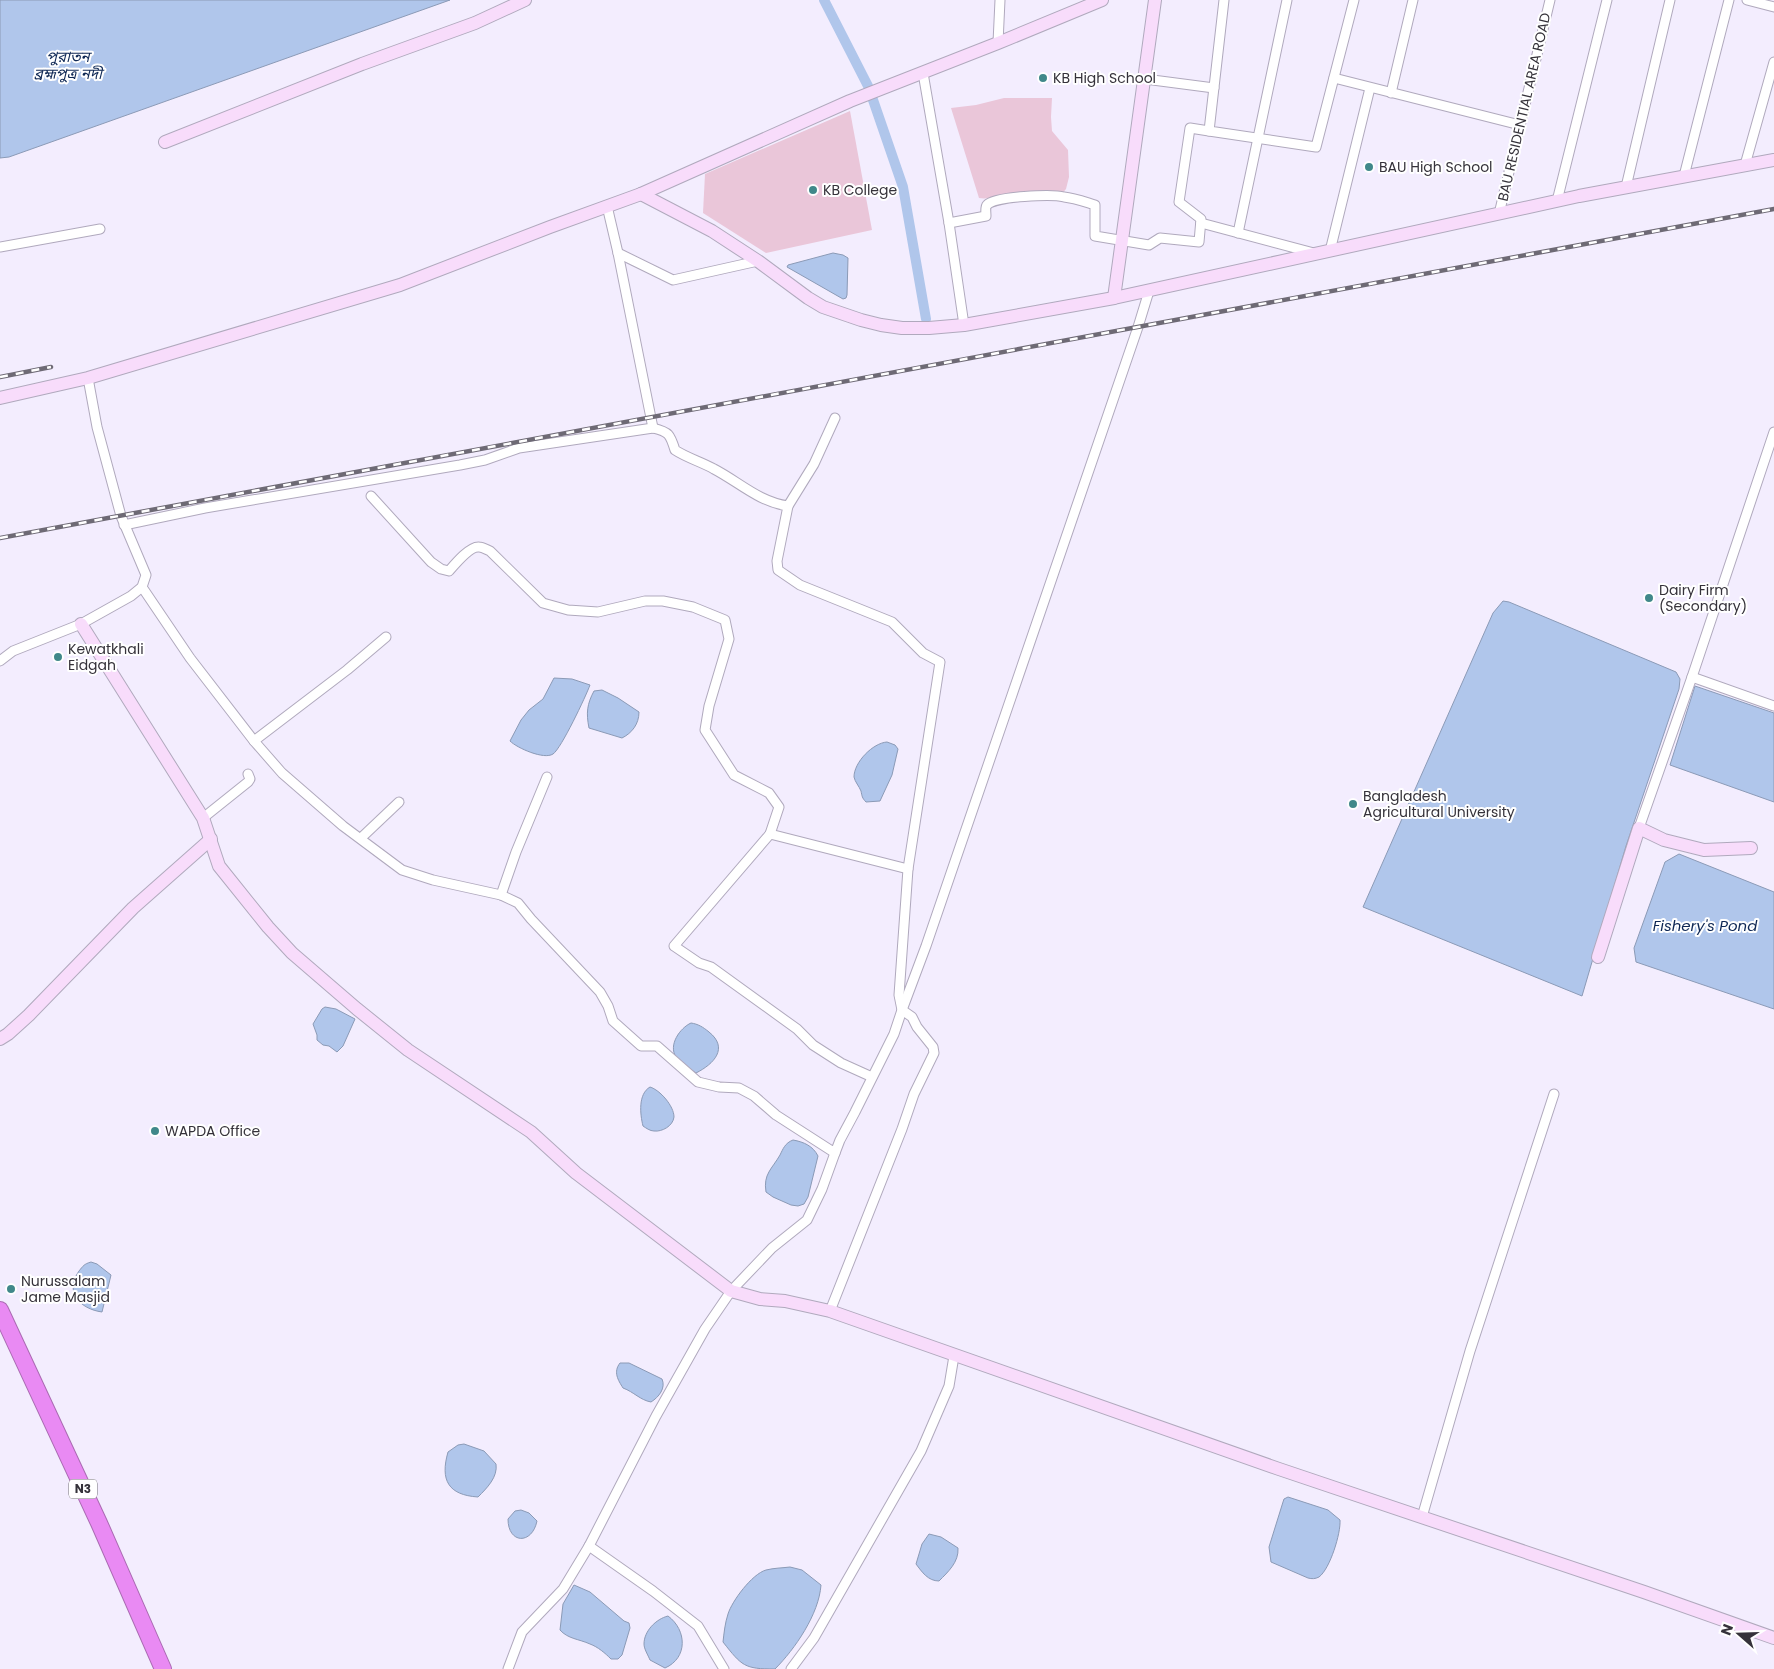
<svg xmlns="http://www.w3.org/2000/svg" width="1774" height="1669" font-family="Poppins,'Noto Sans Bengali',sans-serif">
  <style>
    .green { fill: #eac6d9 }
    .water { fill: #b0c6eb; stroke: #8b9ab6 }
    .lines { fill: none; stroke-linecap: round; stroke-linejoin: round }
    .canal { stroke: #b0c6eb; stroke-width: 10 }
    .street-casing { stroke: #b0a9bd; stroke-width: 11 }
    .secondary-casing { stroke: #b0a9bd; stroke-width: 14 }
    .highway-casing { stroke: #aa6bb2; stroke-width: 18 }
    .street { stroke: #fff; stroke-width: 9 }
    .secondary { stroke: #f8dcfb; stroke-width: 12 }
    .highway { stroke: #e98af3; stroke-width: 16 }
    .rail-casing { stroke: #6e6a75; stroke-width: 4.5 }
    .rail { stroke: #fff; stroke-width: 2.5; stroke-dasharray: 8; stroke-linecap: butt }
    .poi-dot { fill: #40888a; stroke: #fff; stroke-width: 2 }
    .labels { text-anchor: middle; stroke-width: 4; stroke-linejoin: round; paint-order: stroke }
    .shield { fill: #fff; stroke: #727075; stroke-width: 1 }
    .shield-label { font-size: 12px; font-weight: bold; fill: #35323a }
    .poi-label { font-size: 14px; fill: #35323a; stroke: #fff; text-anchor: start }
    .street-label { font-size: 14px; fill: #35323a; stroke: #fff }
    .water-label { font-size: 15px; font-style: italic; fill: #0e2754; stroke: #fff }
  </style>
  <rect width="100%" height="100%" fill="#f3edfe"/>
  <g class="green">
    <path d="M1004,98h48l-1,19 1,14 16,19 1,27 -3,12 -5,6c-17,-3 -33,-4 -51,-1 -10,1 -21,6 -31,4l-28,-90 25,-3z"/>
    <path d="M850,111l22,119 -106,23 -63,-40 2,-39z"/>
  </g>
  <g class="water">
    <path d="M0,0h450l-441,157 -9,1z"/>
    <path d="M833,253l10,2 5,3 -1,37 -1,3 -3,1 -56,-32 1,-2z"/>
    <path d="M1503,601l6,1 167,70 4,7 -1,10 -53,157 -44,150 -219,-89 130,-294z"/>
    <path d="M554,678l18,1 18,6c-4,11 -29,64 -37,69 -9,6 -36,-6 -43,-13l11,-21 8,-10 14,-11z"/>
    <path d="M1695,686l79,27v89l-104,-37z"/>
    <path d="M602,690l16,8 21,14c0,12 -7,21 -17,26l-33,-10c-3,-15 -2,-24 5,-37z"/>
    <path d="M887,742l8,3 3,4 -6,26 -12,26 -14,1c-4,-4 -4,-6 -5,-11 -2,-5 -6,-9 -7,-14 0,-15 19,-34 33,-35z"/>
    <path d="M1679,854l95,38v117l-138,-47 -2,-14 31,-86z"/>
    <path d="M325,1007l11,2 19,10 -12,27 -6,6 -8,-6 -6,-1 -6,-5v-5l-4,-11 9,-15z"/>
    <path d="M691,1023c7,1 12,4 18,9 20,16 5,32 -13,41 -7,-5 -15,-9 -20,-16 -8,-12 4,-29 15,-34z"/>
    <path d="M650,1087c10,3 24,19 24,30 -1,9 -12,15 -20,14 -4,0 -8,-3 -11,-5 -3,-12 -5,-32 7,-39z"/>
    <path d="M793,1140c11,2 20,6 25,16l-10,41 -4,7 -6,2 -7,-1 -18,-8 -7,-5c-3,-18 6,-23 14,-37 3,-6 5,-12 13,-15z"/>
    <path d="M91,1262l6,2 14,11 -9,37c-22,-3 -38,-20 -23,-41 4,-5 5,-7 12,-9z"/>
    <path d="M620,1363h9l33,16c4,9 -3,18 -11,23 -11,-2 -17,-10 -28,-14 -5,-8 -10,-16 -3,-25z"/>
    <path d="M464,1444l20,7 12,13c2,13 -9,24 -18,33 -30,-2 -38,-17 -30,-45l10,-7z"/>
    <path d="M1288,1497l40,13 12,10c1,13 -10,49 -21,57 -4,2 -7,2 -11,1l-37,-16 -2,-15 14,-45 1,-3z"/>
    <path d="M521,1510l8,3 8,8c-5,24 -29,23 -29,-2l7,-8z"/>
    <path d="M929,1534l12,3 17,11c1,14 -10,24 -19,33 -11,0 -17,-9 -23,-17l6,-20z"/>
    <path d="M790,1567l12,3 19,15c-2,29 -26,64 -46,84 -31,0 -33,-3 -52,-27 1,-9 2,-19 5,-28 4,-13 24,-40 38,-44 8,-2 16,-2 24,-3z"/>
    <path d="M574,1585l16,7 34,29 5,2 1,5 -8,27 -4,4h-7c-6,-6 -13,-12 -21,-15 -11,-5 -22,-5 -30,-14l3,-26z"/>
    <path d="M668,1616c19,14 20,42 -3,52l-15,-8c-2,-5 -6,-11 -6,-16 0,-13 12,-25 24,-28z"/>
  </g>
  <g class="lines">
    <g class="canal">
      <path d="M824,0l44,86"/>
      <path d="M872,97l31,90 23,132"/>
    </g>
    <defs>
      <g id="street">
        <path d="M1224,0l-15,131 107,16 38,-147"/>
        <path d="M1747,0l27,7"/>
        <path d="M998,43l2,-43"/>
        <path d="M923,73l26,150 15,102"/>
        <path d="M1334,78l186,47"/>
        <path d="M1145,79l69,9"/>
        <path d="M1391,93l22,-93"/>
        <path d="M1745,165l29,-103"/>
        <path d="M1684,176l45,-176"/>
        <path d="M1626,187l44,-187"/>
        <path d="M1557,201l50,-201"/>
        <path d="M607,206l11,47 35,175"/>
        <path d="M1499,214l51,-214"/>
        <path d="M949,223l37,-7c0,-3 -1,-9 1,-11 8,-9 66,-11 77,-8 10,1 21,5 31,8v31l54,9 11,-7 39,4 2,-23 -22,-17 11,-74 19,3"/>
        <path d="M1201,223l113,30"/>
        <path d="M1238,233l49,-233"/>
        <path d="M0,247l100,-18"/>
        <path d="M1330,251l40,-163"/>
        <path d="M618,253l55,27 85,-19"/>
        <path d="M371,496l60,66 10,7 8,2c6,-7 21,-25 30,-24 4,0 8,3 11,4l53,52 25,7 30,2 47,-11h18l30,6 32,13 4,19 -20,67 -4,24 29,45 35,18 10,14 -9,27 138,35"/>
        <path d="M788,506l26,-42 21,-46"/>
        <path d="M124,525l81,-17 255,-43 25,-5 34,-12 134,-20c16,4 17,6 22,22 12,8 27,12 39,19 25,13 45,33 74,37l-11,55 1,9 22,15 92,37 31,31 17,9 -32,207 -9,126 3,15 -8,24 -39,78 -15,28 -5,13 -59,-38 -22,-19 -15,-8 -20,-1 -21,-5 -41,-36h-16l-28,-25 -5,-15 -8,-14 -69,-73 -13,-16 -17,-8 -68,-15 -31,-10 -59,-44 -61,-53 -28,-32 -64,-83 -48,-71"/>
        <path d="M0,661l13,-10 68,-27 50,-28 11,-9 4,-12 -25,-59 -24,-89 -9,-49"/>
        <path d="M1692,677l82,29"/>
        <path d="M254,741l93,-71 39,-33"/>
        <path d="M203,818l45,-36 2,-3 -2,-5"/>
        <path d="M1639,828l53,-151 82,-245"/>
        <path d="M770,834l-96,112 25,17 12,4 86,62 16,16 28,18 31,14"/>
        <path d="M361,838l38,-36"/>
        <path d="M501,895l15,-43 31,-75"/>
        <path d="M830,1311l72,-182 12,-35 20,-41 -1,-6 -16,-20 -5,-10 -10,-7 24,-64 212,-619 11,-36"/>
        <path d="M1422,1517l48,-166 84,-257"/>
        <path d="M589,1546l64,45 45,35 26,43"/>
        <path d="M508,1669l14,-37 41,-43 26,-43 67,-130 49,-87 26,-38 41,-43 35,-28 15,-31 13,-36"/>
        <path d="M791,1669l23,-31 107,-187 28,-65 5,-30"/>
      </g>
      <g id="secondary">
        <path d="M165,142l197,-78 113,-41 50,-23"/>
        <path d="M641,194l71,37 46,30 50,37 15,9 38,13 20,5 21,3h27l35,-3 150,-27 465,-102 195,-36"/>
        <path d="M1114,298l41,-298"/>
        <path d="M0,398l88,-20 312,-93 150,-58 91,-33 209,-93 148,-58 104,-43"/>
        <path d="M81,624l122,194 16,48 49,61 24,26 65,56 51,41 123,82 45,41 155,118 29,8 25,2 45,10 449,158 365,123 130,46"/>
        <path d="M1598,957l41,-129 25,12 40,10 47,-2"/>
        <path d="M0,1039l8,-5 21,-19 104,-107 78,-69"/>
      </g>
      <path id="highway" d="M0,1310l99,213 64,146"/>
    </defs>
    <use href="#street" class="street-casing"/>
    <use href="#secondary" class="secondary-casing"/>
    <use href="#highway" class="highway-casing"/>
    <use href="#street" class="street"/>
    <use href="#secondary" class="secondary"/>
    <use href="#highway" class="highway"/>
    <defs>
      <g id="rail">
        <path d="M0,377l51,-10"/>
        <path d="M0,538l1774,-329"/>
      </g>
    </defs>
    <use href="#rail" class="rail-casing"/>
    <use href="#rail" class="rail"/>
  </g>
  <g class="poi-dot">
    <circle cx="1043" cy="78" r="5"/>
    <circle cx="1369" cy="167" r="5"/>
    <circle cx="813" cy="190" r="5"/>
    <circle cx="1649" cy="598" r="5"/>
    <circle cx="58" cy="657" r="5"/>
    <circle cx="1353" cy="804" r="5"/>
    <circle cx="155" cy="1131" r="5"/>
    <circle cx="11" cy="1289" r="5"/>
  </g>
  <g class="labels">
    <rect class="shield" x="69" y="1479.5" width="28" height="19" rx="4"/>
    <g class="shield-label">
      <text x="83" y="1493">N3</text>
    </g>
    <g class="poi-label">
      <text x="1053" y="83">KB High School</text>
      <text x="1379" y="172">BAU High School</text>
      <text x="823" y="195">KB College</text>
      <text x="1659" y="595">Dairy Firm<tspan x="1659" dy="16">(Secondary)</tspan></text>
      <text x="68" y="654">Kewatkhali<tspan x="68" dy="16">Eidgah</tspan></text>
      <text x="1363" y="801">Bangladesh<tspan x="1363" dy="16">Agricultural University</tspan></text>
      <text x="165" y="1136">WAPDA Office</text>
      <text x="21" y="1286">Nurussalam<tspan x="21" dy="16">Jame Masjid</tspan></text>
    </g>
    <g class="street-label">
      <text transform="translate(1524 107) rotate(-77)" y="5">BAU RESIDENTIAL AREA ROAD</text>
    </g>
    <g class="water-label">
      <text x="68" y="62">পুরাতন<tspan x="68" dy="17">ব্রহ্মপুত্র নদী</tspan></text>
      <text x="1705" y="931">Fishery's Pond</text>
    </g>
  </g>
  <g transform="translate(1739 1634) rotate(290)" stroke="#ffffff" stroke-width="4" paint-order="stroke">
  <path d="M0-4L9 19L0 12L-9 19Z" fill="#35323a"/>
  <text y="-8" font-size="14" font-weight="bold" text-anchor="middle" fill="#35323a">N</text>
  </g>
</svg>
